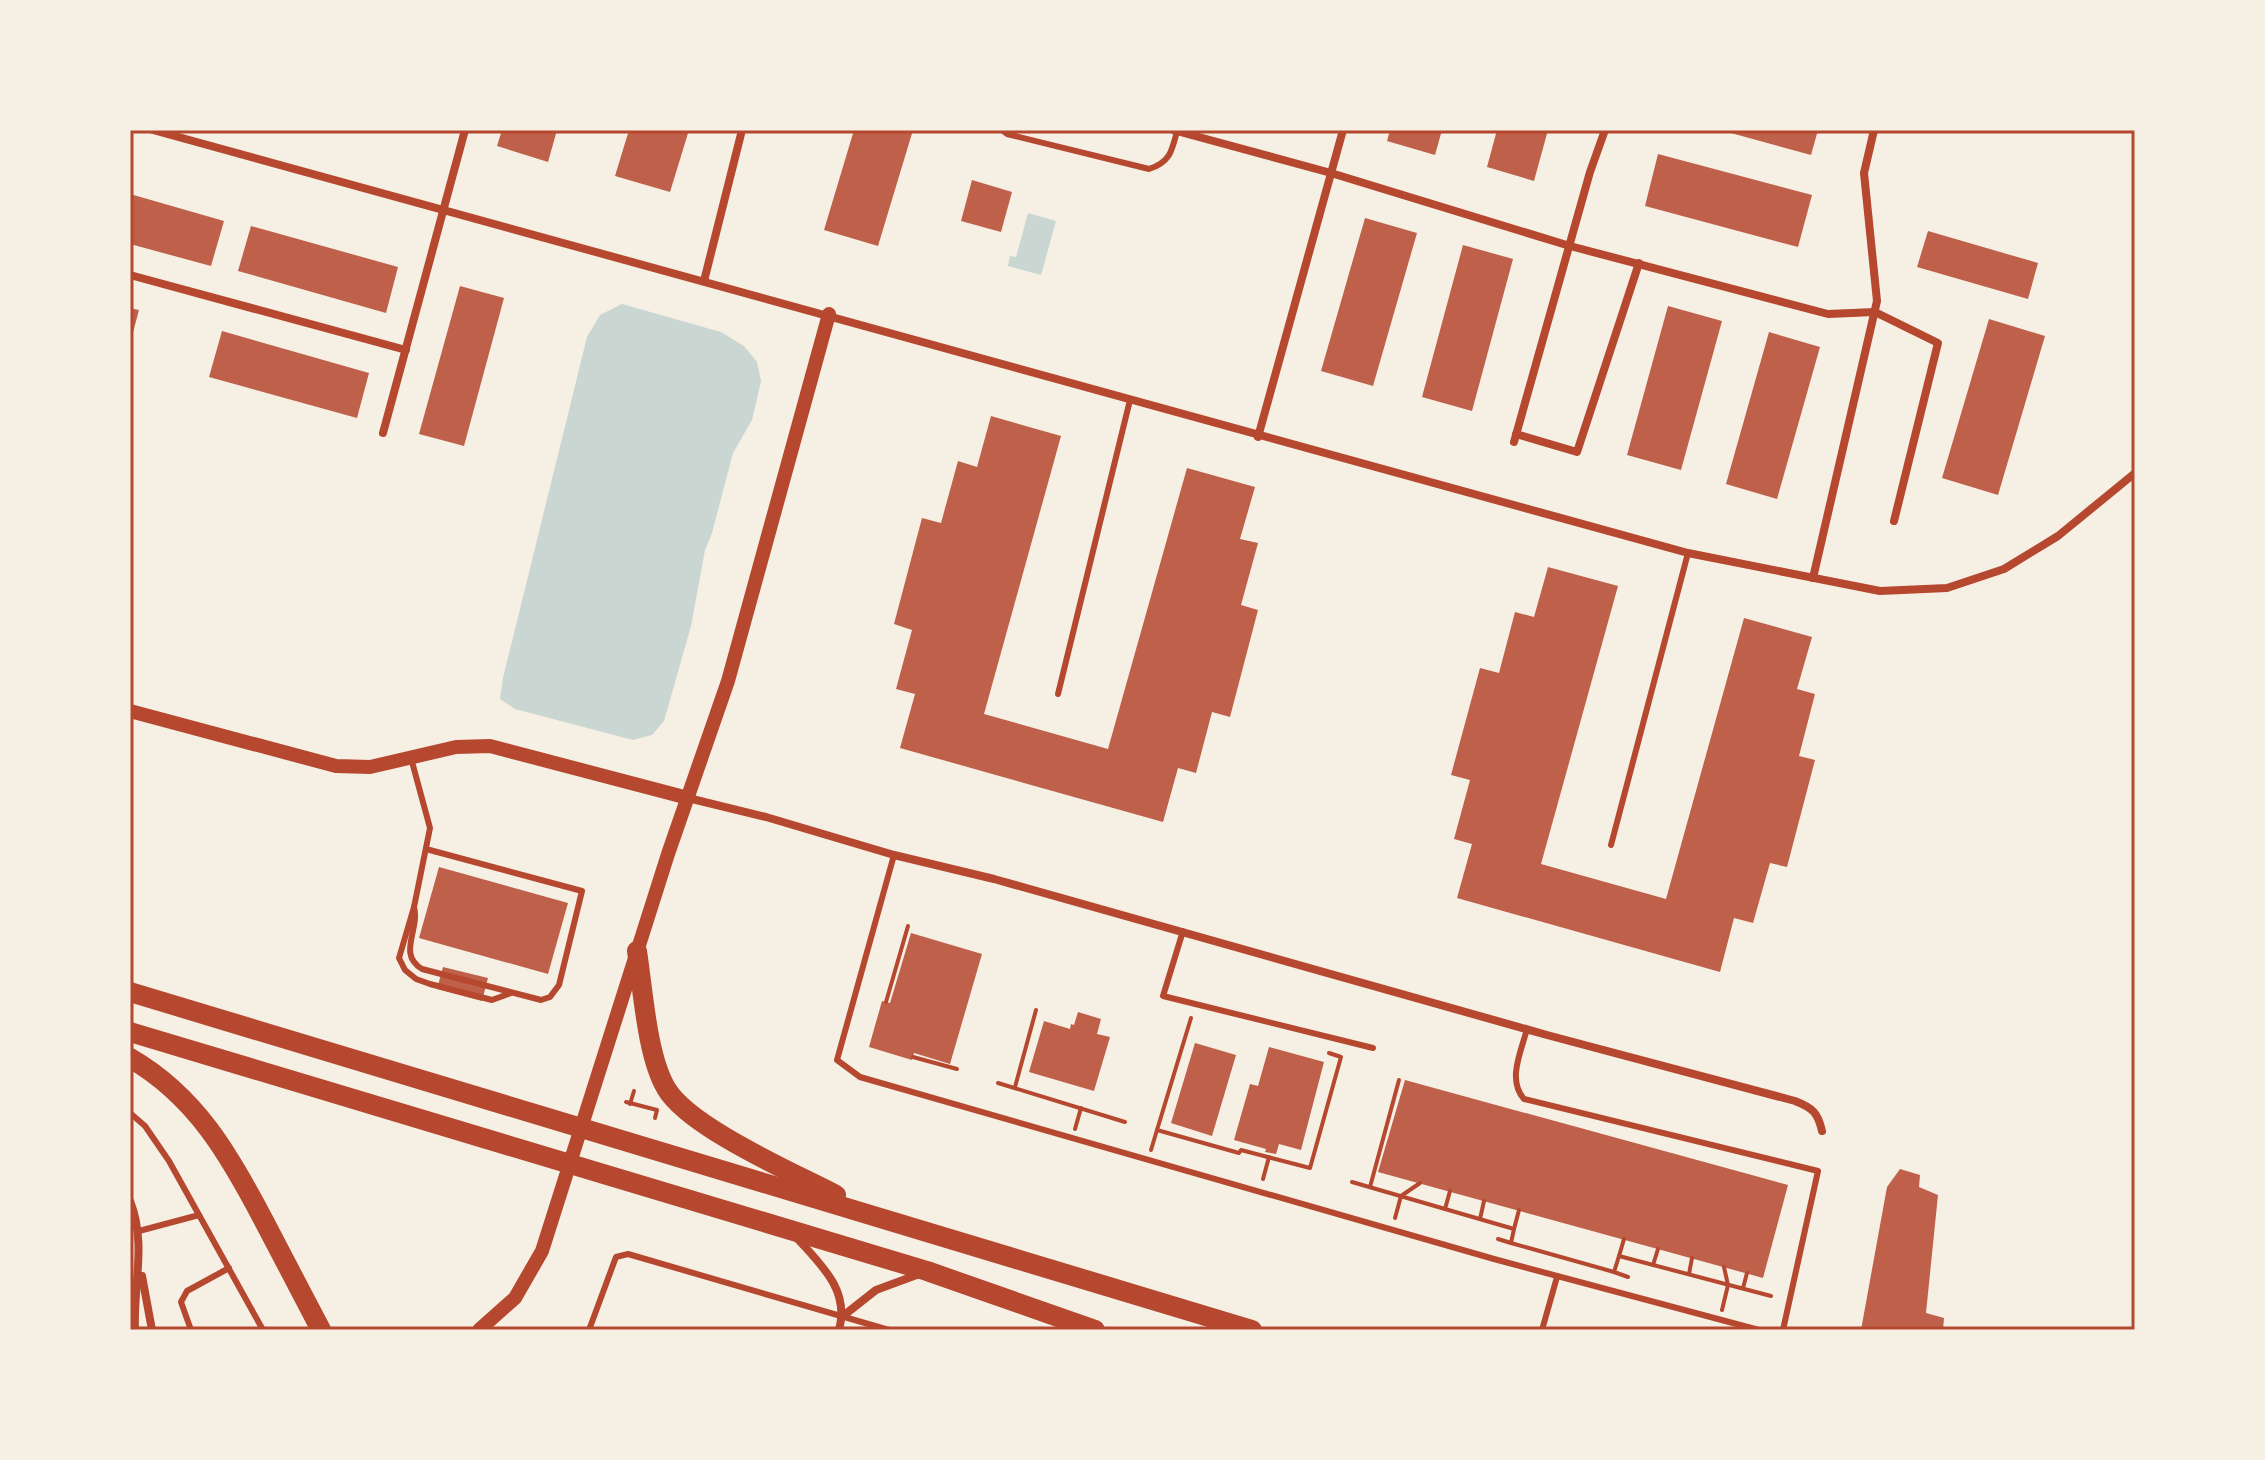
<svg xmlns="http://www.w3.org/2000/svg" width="2265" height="1460" font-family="Georgia,serif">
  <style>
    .water { fill: #c9d6d2 }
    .building { fill: #bf614a }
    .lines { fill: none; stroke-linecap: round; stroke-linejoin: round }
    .path { stroke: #b5482f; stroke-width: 4 }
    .service { stroke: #b5482f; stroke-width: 6 }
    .minor { stroke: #b5482f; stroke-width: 8 }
    .tertiary { stroke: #b5482f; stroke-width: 14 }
    .trunk { stroke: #b5482f; stroke-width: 20 }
    .neatline { fill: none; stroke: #b5482f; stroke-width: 3 }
  </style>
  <rect width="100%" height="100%" fill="#f6efe4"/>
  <g class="water">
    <path d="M1028,213l28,8 -15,54 -33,-9 2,-10 6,1z"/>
    <path d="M622,304l99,28 23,14 13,16 4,19 -9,39 -19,33 -21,80 -7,17 -14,76 -27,95 -12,14 -19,5 -118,-31 -15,-10 3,-21 84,-341 13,-22z"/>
  </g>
  <g class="building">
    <path d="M502,130h55l-9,32 -51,-16z"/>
    <path d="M629,130h60l-19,62 -55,-16z"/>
    <path d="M854,130h59l-35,116 -54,-16z"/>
    <path d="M1390,130h52l-7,25 -48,-14z"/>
    <path d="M1497,130h51l-14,51 -47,-14z"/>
    <path d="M1720,130h98l-7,25z"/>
    <path d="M1658,154l154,41 -14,52 -153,-41z"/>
    <path d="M972,180l40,12 -11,40 -40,-11z"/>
    <path d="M130,194l94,27 -13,45 -81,-22z"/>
    <path d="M1365,218l52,15 -44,153 -52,-15z"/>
    <path d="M251,226l147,41 -12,46 -148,-42z"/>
    <path d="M1928,231l110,32 -10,36 -111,-32z"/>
    <path d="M1463,245l50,14 -41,152 -50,-14z"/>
    <path d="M460,286l44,12 -40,148 -45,-12z"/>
    <path d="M1668,306l54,15 -41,149 -54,-15z"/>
    <path d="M130,308l9,2 -8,30h-1z"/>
    <path d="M1989,319l56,17 -47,159 -56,-17z"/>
    <path d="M222,331l147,42 -12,45 -148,-41z"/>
    <path d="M1769,332l51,15 -43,152 -51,-15z"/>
    <path d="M991,416l70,20 -77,278 124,35 79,-281 68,19 -15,52 18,4 -17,62 17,5 -28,107 -18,-5 -16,61 -18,-5 -15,54 -263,-74 15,-54 -19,-5 16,-59 -18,-6 28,-106 19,5 17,-62 19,6z"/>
    <path d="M1548,567l70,19 -77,278 125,35 78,-281 68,19 -15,52 18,5 -16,62 16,4 -28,107 -17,-4 -17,60 -19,-5 -14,54 -263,-74 15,-54 -18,-5 16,-59 -19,-5 29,-107 19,5 16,-61 19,5z"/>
    <path d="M439,867l129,36 -20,71 -129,-36z"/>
    <path d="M911,933l71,21 -32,110 -36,-11 -2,7 -43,-13 13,-46 8,2z"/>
    <path d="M443,967l45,11 -6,23 -45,-12z"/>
    <path d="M1078,1012l23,7 -4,15 13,3 -16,54 -65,-19 15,-51 26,8 1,-5 3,1z"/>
    <path d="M1195,1043l41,12 -24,81 -41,-13z"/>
    <path d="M1269,1047l55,15 -23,88 -22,-6 -3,10 -11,-2 1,-3 -32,-9 16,-56 8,2z"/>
    <path d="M1405,1080l383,105 -25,93 -385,-106z"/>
    <path d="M1900,1169l20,6 -1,12 19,8 -12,118 18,5 -1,12h-82l26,-143z"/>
  </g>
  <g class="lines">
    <g class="path">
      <path d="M886,1002l22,-76"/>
      <path d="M1191,1018l-34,112 82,23 2,-3 69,18 31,-111 -12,-4"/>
      <path d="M913,1057l44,12"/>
      <path d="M998,1083l127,39"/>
      <path d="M1015,1087l21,-77"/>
      <path d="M626,1102l31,8 -2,8"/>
      <path d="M630,1104l4,-13"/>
      <path d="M1075,1129l6,-21"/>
      <path d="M1151,1150l6,-20"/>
      <path d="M1263,1179l6,-22"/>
      <path d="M1352,1182l162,47 -3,14 103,29 5,-16 152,40"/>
      <path d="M1370,1187l29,-107"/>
      <path d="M1445,1209l5,-18"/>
      <path d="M1395,1218l6,-22 19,-13"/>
      <path d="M1480,1219l4,-18"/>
      <path d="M1514,1229l5,-19"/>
      <path d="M1498,1239l13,4"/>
      <path d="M1619,1256l5,-17"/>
      <path d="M1653,1265l5,-16"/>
      <path d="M1614,1272l14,5"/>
      <path d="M1689,1274l3,-16"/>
      <path d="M1743,1288l4,-15"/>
      <path d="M1722,1310l6,-25 -4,-18"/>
    </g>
    <g class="service">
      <path d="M1002,130l5,4 142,35c21,-7 23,-18 28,-38"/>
      <path d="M1058,694l72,-294"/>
      <path d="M411,758l19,70 -16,79 -15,51 6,12 11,9 14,5 62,16 19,-7"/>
      <path d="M1611,845l77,-292"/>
      <path d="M894,855l-57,205 23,17 634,182 265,71"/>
      <path d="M414,907c6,23 -17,47 8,62l119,31 9,-3 9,-12 23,-94 -156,-42"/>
      <path d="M1183,931l-20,65 210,52"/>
      <path d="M1527,1029c-6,23 -20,51 -3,70l294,72 -35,159"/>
      <path d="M130,1113l15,13 24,35 94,169"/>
      <path d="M139,1231l60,-16"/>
      <path d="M191,1330l-10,-28 6,-11 42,-23"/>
      <path d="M589,1330l27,-73 12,-3 261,76"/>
      <path d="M1542,1330l15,-53"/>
    </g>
    <g class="minor">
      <path d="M153,130l1535,423 192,38 67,-3 57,-19 54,-33 77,-63"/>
      <path d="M1173,130l158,43 239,73 258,68 47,-2 63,31 -44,178"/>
      <path d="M130,275l276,75"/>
      <path d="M704,281l38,-151"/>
      <path d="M383,433l82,-303"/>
      <path d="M1516,434l61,18 62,-189"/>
      <path d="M1258,437l85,-307"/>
      <path d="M1514,442l76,-270 15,-42"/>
      <path d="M1813,578l64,-277 -13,-128 10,-43"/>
      <path d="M688,798l78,19 128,38 100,24 553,156 248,66c18,7 23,12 27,30"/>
      <path d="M130,1201c17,43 3,84 5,129"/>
      <path d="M797,1238c24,27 53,52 42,92"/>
      <path d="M142,1276l10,54"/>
      <path d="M843,1316l33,-26 46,-17"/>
    </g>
    <g class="tertiary">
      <path d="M130,711l206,55 34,1 86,-20 34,-1 198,52"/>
      <path d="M479,1330l36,-32 27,-47 126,-397 60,-173 101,-367"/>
    </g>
    <g class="trunk">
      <path d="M637,951c6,39 10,105 29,137 22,39 128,85 170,107"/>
      <path d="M130,992l1122,338"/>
      <path d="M130,1032l797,239 168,59"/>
      <path d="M130,1058c66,38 100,98 134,163 19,37 38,73 57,109"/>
    </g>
  </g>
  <rect width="2265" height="1460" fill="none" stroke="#f6efe4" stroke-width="264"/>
  <rect x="132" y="132" width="2001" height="1196" class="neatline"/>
</svg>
